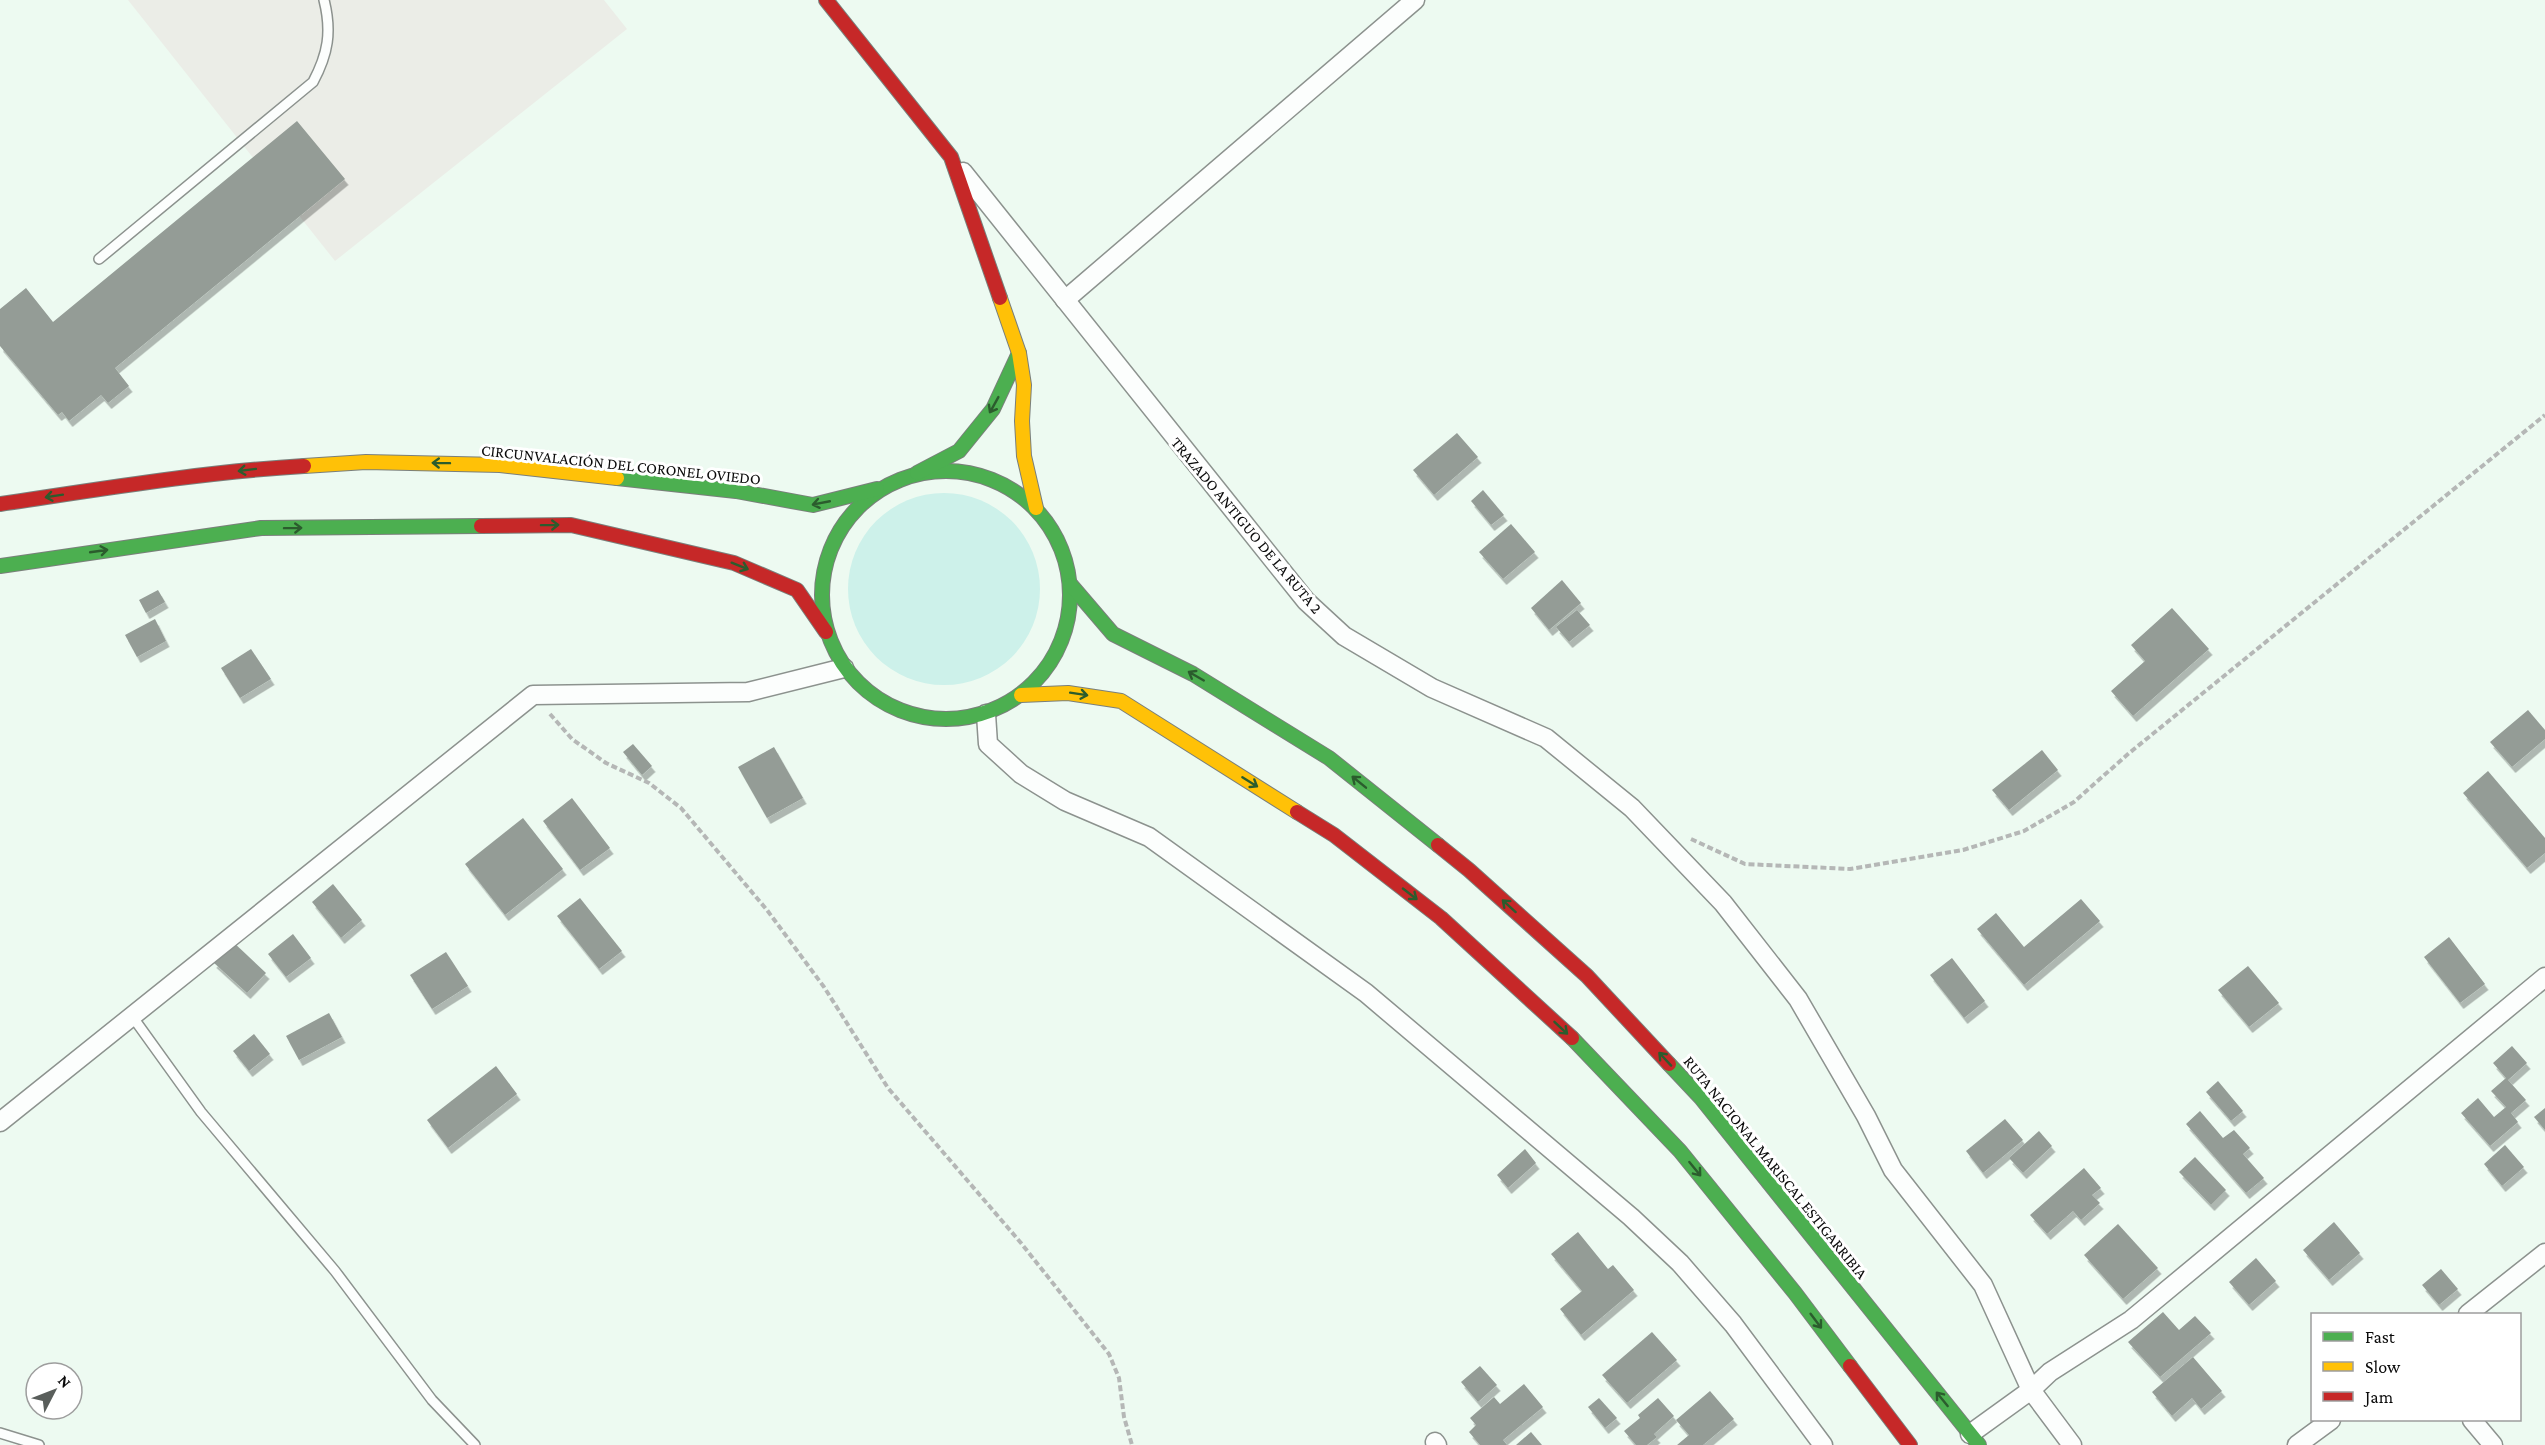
<svg xmlns="http://www.w3.org/2000/svg" width="2545" height="1445" font-family="'Crimson Pro',serif">
  <style>
    .industrial { fill: #ebede7 }
    .green { fill: #cdf1ea }
    .building { fill: #949c96; filter: url(#shadow) }
    .lines { fill: none; stroke-linecap: round; stroke-linejoin: round }
    .lane-casing { stroke: #8c928e; stroke-width: 12 }
    .street-casing { stroke: #8c928e; stroke-width: 21 }
    .fast-casing { stroke: #7a7f7b; stroke-width: 16 }
    .slow-casing { stroke: #7a7f7b; stroke-width: 16 }
    .jam-casing { stroke: #7a7f7b; stroke-width: 16 }
    .path { stroke: #b5b7b6; stroke-width: 4; stroke-dasharray: 6 3; stroke-linecap: butt }
    .lane { stroke: #fcfefd; stroke-width: 9 }
    .street { stroke: #fcfefd; stroke-width: 18 }
    .fast { stroke: #4caf50; stroke-width: 14 }
    .slow { stroke: #ffc107; stroke-width: 14 }
    .jam { stroke: #c62828; stroke-width: 14 }
    .oneway { stroke: #2b5c2d }
    .labels { text-anchor: middle; stroke-width: 6; stroke-linejoin: round; paint-order: stroke }
    .street-label { font-size: 16px; fill: #0a0a0a; stroke: #fff }
  </style>
  <defs>
    <filter id="shadow"><feDropShadow dx="3.5" dy="6" stdDeviation="0" flood-color="#0004"/></filter>
  </defs>
  <rect width="100%" height="100%" fill="#edfaf1"/>
  <path class="industrial" d="M128,0h476l23,29 -292,232z"/>
  <circle class="green" cx="944" cy="589" r="96"/>
  <g class="building">
    <path d="M297,121l48,58 -230,189 14,18 -21,17 -7,-8 -32,26 -7,-9 -4,3 -58,-69v-37l26,-21 27,34z"/>
    <path d="M1457,433l21,24 -44,38 -21,-25z"/>
    <path d="M1483,490l21,25 -13,10 -20,-24z"/>
    <path d="M1511,524l24,28 -32,27 -24,-27z"/>
    <path d="M1562,580l19,23 -32,27 -18,-22z"/>
    <path d="M158,590l7,12 -19,11 -7,-13z"/>
    <path d="M2172,608l37,41 -76,67 -22,-25 34,-30 -14,-16z"/>
    <path d="M1577,610l13,15 -21,17 -13,-15z"/>
    <path d="M155,619l11,22 -29,16 -12,-22z"/>
    <path d="M251,649l20,30 -31,19 -19,-30z"/>
    <path d="M2528,710l17,20v9l-33,28 -22,-25z"/>
    <path d="M633,744l19,22 -10,9 -19,-23z"/>
    <path d="M774,747l29,51 -36,20 -29,-51z"/>
    <path d="M2042,750l16,20 -49,40 -17,-20z"/>
    <path d="M2488,771l57,67v15l-18,15 -64,-75z"/>
    <path d="M572,798l38,50 -30,22 -37,-49z"/>
    <path d="M523,818l40,51 -58,46 -40,-51z"/>
    <path d="M333,884l29,36 -21,18 -29,-36z"/>
    <path d="M580,898l42,53 -23,18 -42,-53z"/>
    <path d="M2081,899l19,22 -76,64 -47,-56 19,-16 28,34z"/>
    <path d="M293,934l18,24 -25,19 -18,-23z"/>
    <path d="M2449,937l36,47 -25,19 -36,-46z"/>
    <path d="M232,941l34,32 -19,20 -34,-31z"/>
    <path d="M446,952l22,34 -36,23 -22,-34z"/>
    <path d="M1952,958l33,43 -21,17 -34,-43z"/>
    <path d="M2248,966l31,37 -30,24 -31,-37z"/>
    <path d="M329,1013l13,24 -43,23 -13,-24z"/>
    <path d="M254,1034l16,20 -21,17 -16,-20z"/>
    <path d="M2512,1046l15,17 -19,17 18,20 -15,13 7,9 -28,24 -29,-33 17,-15 16,19 12,-10 -15,-16 15,-13 -13,-15z"/>
    <path d="M496,1066l21,28 -69,54 -21,-28z"/>
    <path d="M2218,1081l25,30 -12,10 -25,-29z"/>
    <path d="M2545,1108v22l-11,-13z"/>
    <path d="M2200,1111l23,27 11,-8 16,18 -7,6 21,24 -18,15 -60,-69z"/>
    <path d="M2005,1119l18,21 -40,33 -17,-22z"/>
    <path d="M2039,1131l13,15 -29,27 -14,-15z"/>
    <path d="M2505,1145l19,22 -22,19 -18,-22z"/>
    <path d="M1525,1149l11,14 -28,25 -11,-13z"/>
    <path d="M2195,1157l31,33 -15,15 -32,-33z"/>
    <path d="M2084,1168l17,20 -9,7 8,8 -19,17 -8,-9 -26,23 -17,-19z"/>
    <path d="M2334,1222l26,31 -31,27 -26,-30z"/>
    <path d="M2118,1224l40,44 -35,31 -39,-44z"/>
    <path d="M1578,1232l30,37 5,-4 21,25 -53,45 -21,-26 22,-18 -31,-37z"/>
    <path d="M2256,1258l20,23 -27,24 -20,-23z"/>
    <path d="M2441,1269l17,20 -19,16 -17,-20z"/>
    <path d="M2163,1312l16,18 16,-14 16,17 -51,44 -32,-35z"/>
    <path d="M1652,1332l25,28 -50,43 -25,-28z"/>
    <path d="M2193,1357l29,34 -21,18 -9,-11 -20,18 -20,-24z"/>
    <path d="M1480,1366l17,19 -19,17 -17,-20z"/>
    <path d="M1524,1384l19,23 -40,33 4,5h-27l-11,-13 7,-7 -6,-7 24,-21 6,7z"/>
    <path d="M1710,1391l24,28 -31,26h-26l12,-10 -13,-15z"/>
    <path d="M1599,1398l18,20 -12,10 -17,-21z"/>
    <path d="M1658,1398l16,18 -20,18 3,3 -10,8h-11l-12,-14 16,-13 -2,-3z"/>
    <path d="M1531,1432l11,13h-26z"/>
  </g>
  <g class="lines">
    <defs>
      <g id="lane">
        <path d="M99,259l214,-177c15,-28 19,-50 11,-82"/>
        <path d="M132,1016l69,96 134,159 97,129 43,45"/>
        <path d="M0,1433l39,12"/>
      </g>
      <g id="street">
        <path d="M963,172l343,429 38,35 88,52 114,50 86,70 91,95 75,96 68,117 27,54 90,115 48,105 41,55"/>
        <path d="M1065,300l350,-300"/>
        <path d="M986,714l2,30 33,30 44,27 84,36 217,156 265,224 49,46 53,61 90,121"/>
        <path d="M0,1122l533,-427 215,-3 96,-24"/>
        <path d="M2468,1314l77,-61"/>
        <path d="M2472,1420l21,25"/>
        <path d="M1970,1434l61,-44 19,-18 81,-52 414,-343"/>
        <path d="M1435,1442l2,3"/>
        <path d="M2297,1445l34,-25"/>
      </g>
      <g id="fast">
        <circle cx="946" cy="595" r="124"/>
        <path d="M917,473l42,-22 34,-42 26,-56"/>
        <path d="M617,478l119,13 77,14 64,-16"/>
        <path d="M0,566l261,-38 220,-2"/>
        <path d="M1071,585l42,49 80,40 136,84 109,87"/>
        <path d="M1572,1038l108,113 115,142 55,73"/>
        <path d="M1669,1064l32,34 278,347"/>
      </g>
      <g id="slow">
        <path d="M1000,298l19,55 5,32 -2,36 2,35 12,52"/>
        <path d="M304,466l62,-4 134,3 117,13"/>
        <path d="M1021,695l47,-2 53,8 176,111"/>
      </g>
      <g id="jam">
        <path d="M826,0l125,157 49,141"/>
        <path d="M0,504c101,-15 202,-32 304,-38"/>
        <path d="M481,526l90,-1 163,38 63,27 29,42"/>
        <path d="M1297,812l37,23 107,83 131,120"/>
        <path d="M1438,845l31,25 118,106 82,88"/>
        <path d="M1850,1366l60,79"/>
      </g>
    </defs>
    <use href="#lane" class="lane-casing"/>
    <use href="#street" class="street-casing"/>
    <use href="#fast" class="fast-casing"/>
    <use href="#slow" class="slow-casing"/>
    <use href="#jam" class="jam-casing"/>
    <g class="path">
      <path d="M550,714l22,25 34,24 43,20 32,25 86,102 57,77 64,101 133,155 88,111 10,24 5,39 8,28"/>
      <path d="M1691,839l54,25 105,5 113,-19 61,-19 50,-29 54,-48 417,-339"/>
    </g>
    <use href="#lane" class="lane"/>
    <use href="#street" class="street"/>
    <use href="#fast" class="fast"/>
    <use href="#slow" class="slow"/>
    <use href="#jam" class="jam"/>
  </g>
  <defs><path id="oneway-shaft" d="M-6 0H5M1.5-3L5.5 0L1.5 3" fill="none" stroke-width="1.6" stroke-linecap="round" stroke-linejoin="round" transform="scale(1.5)"/></defs>
  <g class="oneway">
    <use href="#oneway-shaft" transform="translate(994 405) rotate(119)"/>
    <use href="#oneway-shaft" transform="translate(441 463) rotate(-179)"/>
    <use href="#oneway-shaft" transform="translate(247 470) rotate(173)"/>
    <use href="#oneway-shaft" transform="translate(54 496) rotate(171)"/>
    <use href="#oneway-shaft" transform="translate(821 503) rotate(169)"/>
    <use href="#oneway-shaft" transform="translate(550 525) rotate(-1)"/>
    <use href="#oneway-shaft" transform="translate(293 528) rotate(-1)"/>
    <use href="#oneway-shaft" transform="translate(99 551) rotate(-8)"/>
    <use href="#oneway-shaft" transform="translate(740 566) rotate(22)"/>
    <use href="#oneway-shaft" transform="translate(1196 676) rotate(-150)"/>
    <use href="#oneway-shaft" transform="translate(1079 694) rotate(9)"/>
    <use href="#oneway-shaft" transform="translate(1250 782) rotate(32)"/>
    <use href="#oneway-shaft" transform="translate(1359 782) rotate(-141)"/>
    <use href="#oneway-shaft" transform="translate(1410 894) rotate(38)"/>
    <use href="#oneway-shaft" transform="translate(1509 906) rotate(-138)"/>
    <use href="#oneway-shaft" transform="translate(1561 1028) rotate(43)"/>
    <use href="#oneway-shaft" transform="translate(1665 1059) rotate(-133)"/>
    <use href="#oneway-shaft" transform="translate(1695 1169) rotate(51)"/>
    <use href="#oneway-shaft" transform="translate(1816 1321) rotate(53)"/>
    <use href="#oneway-shaft" transform="translate(1942 1399) rotate(-129)"/>
  </g>
  <g class="labels">
    <g class="street-label">
      <text transform="translate(621 464) rotate(6)" y="6">CIRCUNVALACIÓN DEL CORONEL OVIEDO</text>
      <text transform="translate(1247 525) rotate(50)" y="6">TRAZADO ANTIGUO DE LA RUTA 2</text>
      <text transform="translate(1776 1167) rotate(51)" y="6">RUTA NACIONAL MARISCAL ESTIGARRIBIA</text>
    </g>
  </g>
  <rect x="2311" y="1313" width="210" height="108" fill="#ffffff" stroke="#9d9d9d" stroke-width="1.5"/>
  <rect x="2323" y="1332" width="30" height="9" fill="#4caf50" stroke="#9d9d9d" stroke-width="1.5"/>
  <text x="2365" y="1343" font-size="18" fill="#0a0a0a">Fast</text>
  <rect x="2323" y="1362" width="30" height="9" fill="#ffc107" stroke="#9d9d9d" stroke-width="1.5"/>
  <text x="2365" y="1373" font-size="18" fill="#0a0a0a">Slow</text>
  <rect x="2323" y="1392" width="30" height="9" fill="#c62828" stroke="#9d9d9d" stroke-width="1.5"/>
  <text x="2365" y="1403" font-size="18" fill="#0a0a0a">Jam</text>
  <g transform="translate(54 1391) rotate(48)"><circle r="28" fill="#ffffff" stroke="#9d9d9d" stroke-width="1.5"/>
  <path d="M0-4.5L10 22L0 15L-10 22Z" fill="#595e5b"/>
  <text y="-9" font-size="16" font-weight="bold" text-anchor="middle" fill="#0a0a0a">N</text>
  </g>
</svg>
